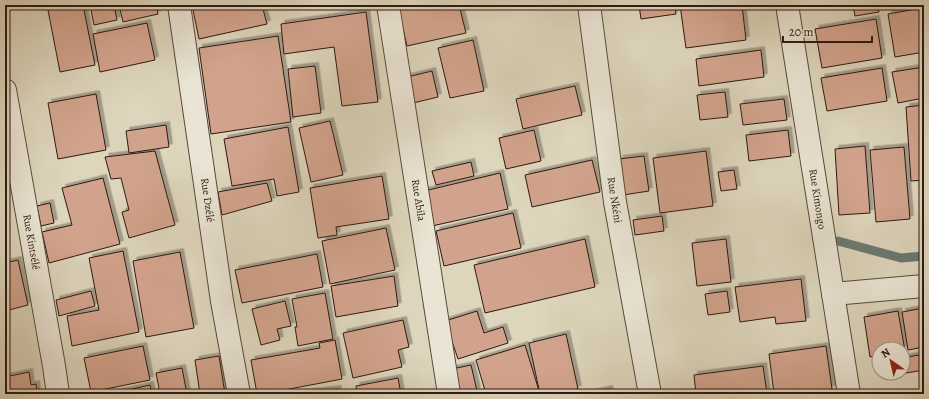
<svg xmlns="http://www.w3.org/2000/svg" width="929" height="399" font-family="Alegreya,serif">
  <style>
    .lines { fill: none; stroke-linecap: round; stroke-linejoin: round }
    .stream { stroke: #6b7970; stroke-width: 9 }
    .building { fill: #d2a38c; stroke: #2e1912; filter: url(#shadow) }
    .minor-casing { stroke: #5a483c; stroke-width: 24 }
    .minor { stroke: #e9e4d3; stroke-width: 22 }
    .labels { text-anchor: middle; stroke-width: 3; stroke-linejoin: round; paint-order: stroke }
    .street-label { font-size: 11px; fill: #2e1912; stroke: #e9e4d3 }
  </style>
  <defs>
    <filter id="shadow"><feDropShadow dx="3.5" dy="-3.5" stdDeviation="0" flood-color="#0004"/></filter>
  </defs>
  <rect width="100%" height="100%" fill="#ddd5bc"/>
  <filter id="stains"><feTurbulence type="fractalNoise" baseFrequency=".005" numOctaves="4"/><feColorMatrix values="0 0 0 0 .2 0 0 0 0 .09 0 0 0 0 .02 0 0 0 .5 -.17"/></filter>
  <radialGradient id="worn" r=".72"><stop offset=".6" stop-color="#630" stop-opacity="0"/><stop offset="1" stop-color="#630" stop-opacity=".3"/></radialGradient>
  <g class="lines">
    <path class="stream" d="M838,241l63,17 23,-2"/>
  </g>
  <g class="building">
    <path d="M47,5h36l12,60 -35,7z"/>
    <path d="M90,5h24l3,15 -23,5z"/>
    <path d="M119,5h37l2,9 -35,8z"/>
    <path d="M192,5h70l5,19 -68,15z"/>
    <path d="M406,5h53l7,28 -59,13 -9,-39z"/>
    <path d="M639,5h36l1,9 -35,5z"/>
    <path d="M680,5h62l4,35 -60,8z"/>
    <path d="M853,5h25l1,7 -24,4z"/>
    <path d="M887,5h13l-13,2z"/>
    <path d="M922,8l2,14v30l-29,5 -7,-43z"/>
    <path d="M366,12l12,90 -36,4 -8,-59 -50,7 -3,-30z"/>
    <path d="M876,19l6,39 -60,10 -7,-39z"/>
    <path d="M147,23l8,37 -55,12 -7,-38z"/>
    <path d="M278,36l13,86 -80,12 -12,-86z"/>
    <path d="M473,40l11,51 -34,7 -12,-50z"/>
    <path d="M761,50l3,27 -65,9 -3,-27z"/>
    <path d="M315,66l6,47 -28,4 -5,-48z"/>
    <path d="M924,67v31l-26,5 -6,-31z"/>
    <path d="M882,68l5,33 -60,10 -6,-33z"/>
    <path d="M432,71l6,26 -29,7 -6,-26z"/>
    <path d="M575,86l7,29 -59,14 -7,-30z"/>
    <path d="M725,92l3,25 -28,3 -3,-25z"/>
    <path d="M96,94l10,56 -48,9 -10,-56z"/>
    <path d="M784,99l3,21 -44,5 -3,-21z"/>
    <path d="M924,105v75l-13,1 -5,-74z"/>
    <path d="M330,121l13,54 -32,7 -12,-54z"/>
    <path d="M166,125l3,22 -40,6 -3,-22z"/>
    <path d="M288,127l11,65 -22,4 -3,-17 -42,7 -8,-47z"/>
    <path d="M534,130l7,31 -35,8 -7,-31z"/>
    <path d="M788,130l3,26 -42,5 -3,-26z"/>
    <path d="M865,146l5,67 -31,2 -4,-66z"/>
    <path d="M904,147l6,72 -34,3 -6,-72z"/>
    <path d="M155,151l20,74 -46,13 -7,-26 7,-2 -8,-32 -10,1 -6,-22z"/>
    <path d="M706,151l7,55 -53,7 -7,-55z"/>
    <path d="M644,156l5,35 -26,4 -4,-36z"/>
    <path d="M592,160l8,32 -68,15 -7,-32z"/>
    <path d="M471,162l3,14 -38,9 -4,-14z"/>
    <path d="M734,170l3,19 -16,2 -3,-19z"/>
    <path d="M500,173l8,36 -76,17 -8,-35z"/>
    <path d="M382,176l7,43 -53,8 1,8 -19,3 -8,-50z"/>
    <path d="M103,178l17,66 -71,19 -7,-31 30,-7 -10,-37z"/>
    <path d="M267,183l5,18 -50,14 -4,-23z"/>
    <path d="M50,203l4,20 -13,3 -4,-20z"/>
    <path d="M513,213l8,35 -77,18 -8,-35z"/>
    <path d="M662,216l2,15 -29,4 -2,-15z"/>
    <path d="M386,228l9,42 -65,14 -8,-43z"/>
    <path d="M585,239l10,48 -110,26 -11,-48z"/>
    <path d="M726,239l5,43 -34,4 -5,-43z"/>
    <path d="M123,251l16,81 -67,14 -5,-30 32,-6 -10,-52z"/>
    <path d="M180,252l14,76 -48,9 -13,-76z"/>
    <path d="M317,254l6,33 -81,16 -7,-33z"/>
    <path d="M18,260l10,45 -23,6v-48z"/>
    <path d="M394,276l4,30 -62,11 -5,-31z"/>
    <path d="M801,279l5,42 -30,3 -1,-7 -35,5 -5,-35z"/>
    <path d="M91,291l4,15 -36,10 -3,-16z"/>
    <path d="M727,291l3,21 -22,3 -3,-21z"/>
    <path d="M325,293l8,46 -35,7 -3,-19h2l-5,-28z"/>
    <path d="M285,301l6,25 -14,3 3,11 -19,5 -9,-36z"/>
    <path d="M924,308v39l-16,3 -6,-38z"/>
    <path d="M477,311l7,22 19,-6 5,16 -50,16 -13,-38z"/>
    <path d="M898,311l7,40h-2v-2h-24v6l-9,2 -6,-40z"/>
    <path d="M403,320l6,27 -11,3 4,17 -49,11 -10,-45z"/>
    <path d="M566,334l12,55 -20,5h-18l-11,-51z"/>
    <path d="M335,340l7,39 -79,15h-6l-6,-34 69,-12 -1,-5z"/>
    <path d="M525,345l15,49h-54l-10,-34z"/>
    <path d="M143,346l7,34 -59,12 -7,-34z"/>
    <path d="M826,346l6,43 -38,5h-20l-5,-40z"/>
    <path d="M924,354v16l-36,6v-3h15v-15z"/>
    <path d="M219,356l6,38h-25l-5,-34z"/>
    <path d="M471,365l6,26 -12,3h-12l-6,-24z"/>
    <path d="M763,366l4,28h-71l-2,-19z"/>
    <path d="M182,368l5,26h-27l-4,-21z"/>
    <path d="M29,372l2,13 5,-1 1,10h-32v-17z"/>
    <path d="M398,378l3,16h-44l-1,-8z"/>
    <path d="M150,385l2,9h-42z"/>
    <path d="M338,389v5h-36v-1z"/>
    <path d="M609,389l2,5h-25z"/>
  </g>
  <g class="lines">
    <defs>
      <g id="minor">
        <path d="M179,5l43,296 17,93"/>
        <path d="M388,5l61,389"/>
        <path d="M589,5l26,197 35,192"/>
        <path d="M787,5l62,389"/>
        <path d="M5,90l49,276 4,28"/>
        <path d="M833,294l91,-8"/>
      </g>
    </defs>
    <use href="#minor" class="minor-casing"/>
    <use href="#minor" class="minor"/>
  </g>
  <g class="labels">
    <g class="street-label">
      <text transform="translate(818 199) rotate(81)" y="4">Rue Kimongo</text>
      <text transform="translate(208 200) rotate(82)" y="4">Rue Dzélé</text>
      <text transform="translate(419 200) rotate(81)" y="4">Rue Abila</text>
      <text transform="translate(615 200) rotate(81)" y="4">Rue Nkéni</text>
      <text transform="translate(32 242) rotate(80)" y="4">Rue Kintsélé</text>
    </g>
  </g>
  <rect width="929" height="399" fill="none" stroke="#ddd5bc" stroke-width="20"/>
  <rect x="6" y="6" width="917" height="387" fill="none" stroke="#2e1912" stroke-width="2"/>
  <rect x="10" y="10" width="909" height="379" fill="none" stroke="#2e1912"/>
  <g transform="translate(891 361) rotate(326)"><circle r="19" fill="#e9e4d3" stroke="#9e9386"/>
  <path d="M0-3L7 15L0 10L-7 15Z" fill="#8f2418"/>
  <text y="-6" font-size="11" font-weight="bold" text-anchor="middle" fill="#2e1912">N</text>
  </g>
  <path d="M783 36v6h89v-6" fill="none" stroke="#2e1912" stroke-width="2"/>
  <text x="789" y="36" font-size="12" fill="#2e1912" stroke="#e9e4d3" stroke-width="3" paint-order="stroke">20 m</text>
  <rect width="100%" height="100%" filter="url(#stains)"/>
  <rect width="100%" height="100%" fill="url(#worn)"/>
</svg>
